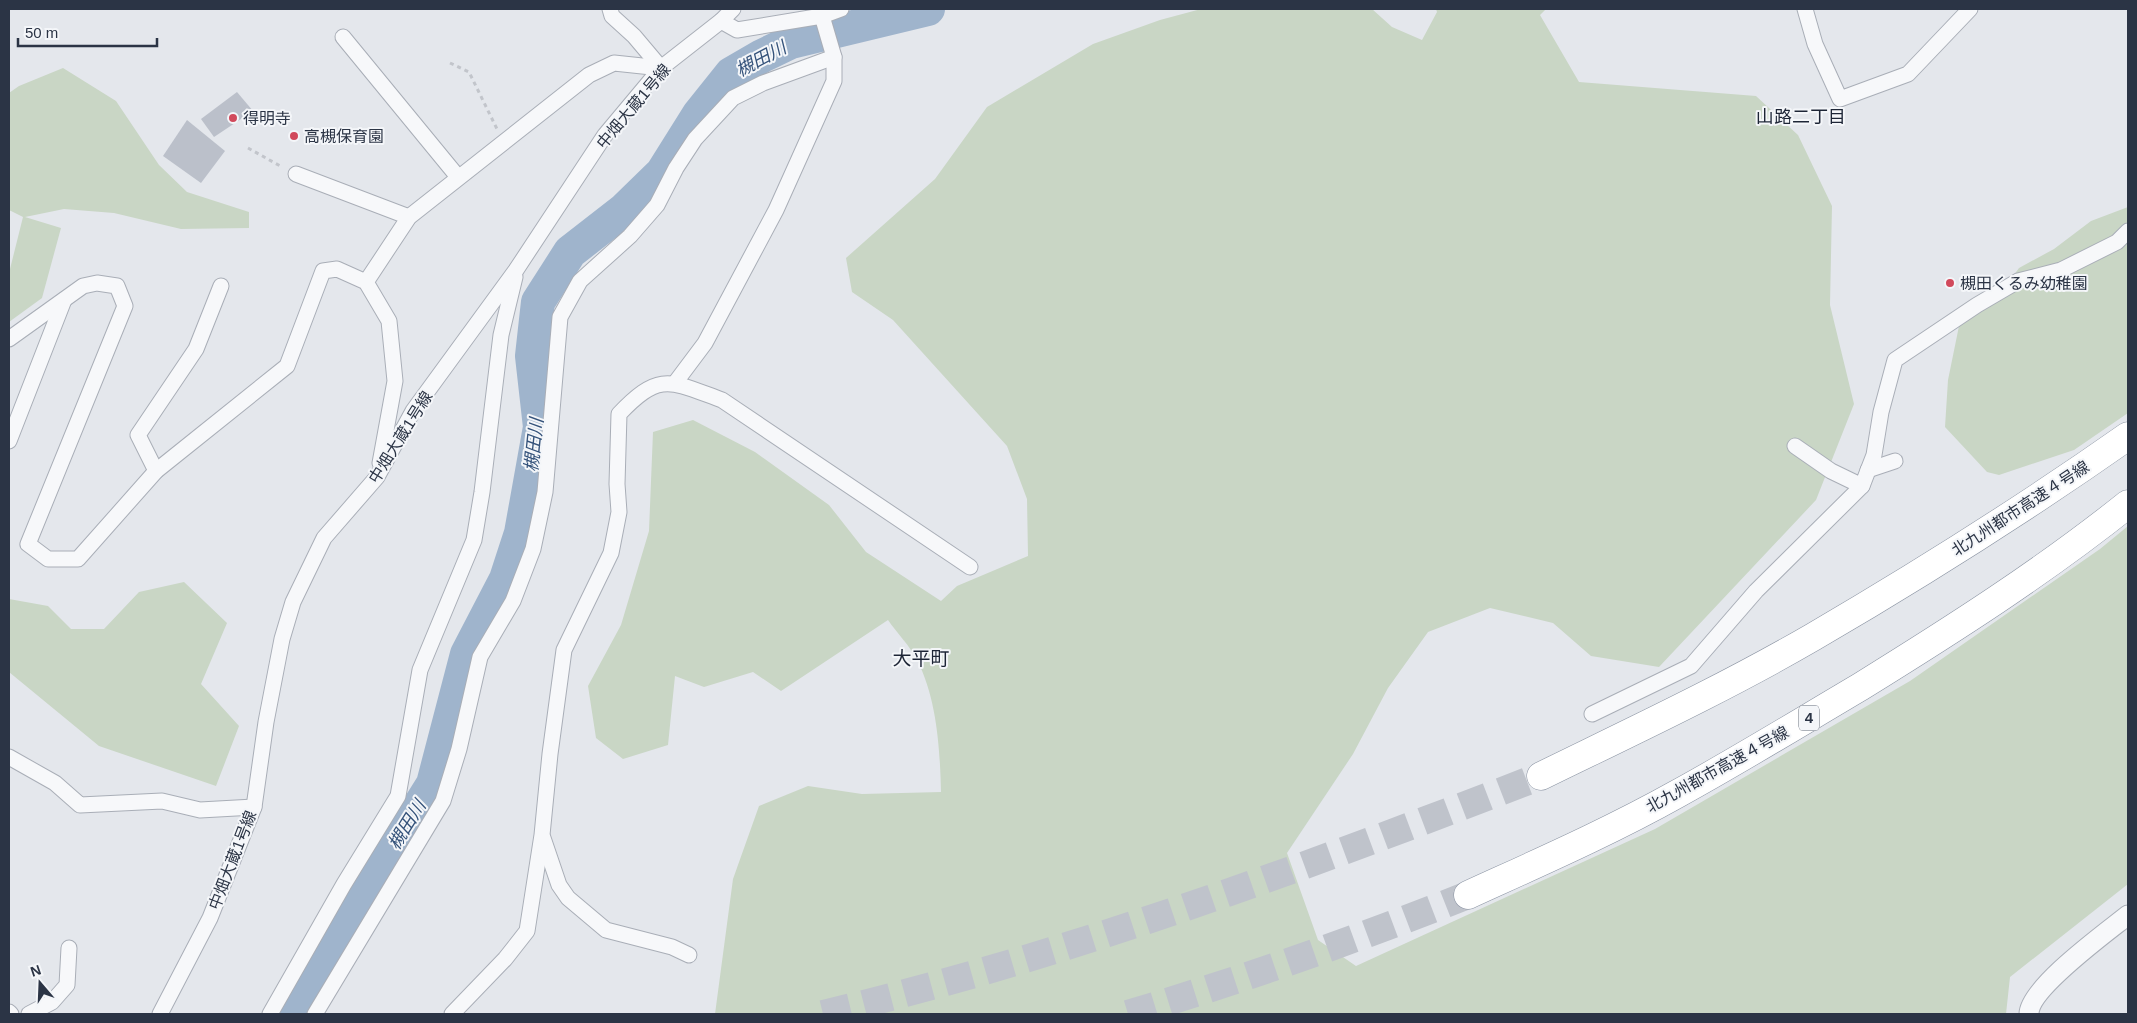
<svg xmlns="http://www.w3.org/2000/svg" width="2137" height="1023" font-family="Arial,'Noto Sans JP',sans-serif">
  <style>
    .green { fill: #c9d6c5 }
    .lines { fill: none; stroke-linecap: round; stroke-linejoin: round }
    .river { stroke: #9fb4cc; stroke-width: 34 }
    .building { fill: #bbc0ca }
    .motorway-tunnel { stroke: #bfc3cb; stroke-width: 28; stroke-dasharray: 28 14; stroke-linecap: butt }
    .minor-casing { stroke: #a9aeb7; stroke-width: 17 }
    .tertiary-casing { stroke: #a9aeb7; stroke-width: 21 }
    .motorway-casing { stroke: #8b94a3; stroke-width: 29 }
    .path { stroke: #c2c5cb; stroke-width: 3; stroke-dasharray: 4 4; stroke-linecap: butt }
    .minor { stroke: #f7f8fa; stroke-width: 15 }
    .tertiary { stroke: #f7f8fa; stroke-width: 19 }
    .motorway { stroke: #fff; stroke-width: 28 }
    .poi-dot { fill: #d1495b; stroke: #f4f6f9; stroke-width: 2 }
    .labels { text-anchor: middle; stroke-width: 4; stroke-linejoin: round; paint-order: stroke }
    .shield { fill: #f4f6f9; stroke: #676e7b; stroke-width: 1 }
    .shield-label { font-size: 15px; font-weight: bold; fill: #2b3445 }
    .street-label { font-size: 16px; fill: #2b3445; stroke: #f4f6f9 }
    .poi-label { font-size: 16px; fill: #2b3445; stroke: #f4f6f9; text-anchor: start }
    .water-label { font-size: 18px; font-style: italic; fill: #34527a; stroke: #f4f6f9 }
    .neighbourhood-label { font-size: 18px; fill: #1d2536; stroke: #f4f6f9 }
    .quarter-label { font-size: 19px; fill: #1d2536; stroke: #f4f6f9 }
  </style>
  <rect width="100%" height="100%" fill="#e4e7ec"/>
  <g class="green">
    <path d="M1201,9h171l20,18 30,13 15,-28 -1,-3h110l-6,6 39,67 177,14 42,39 34,71 -2,99 24,99 -38,96 -157,167 -68,-11 -38,-33 -63,-15 -62,24 -40,56 -35,66 -66,99 31,87 38,26 299,-137 255,-148 190,-132 28,-23v358l-118,93 -4,37h-1291l18,-135 26,-73 49,-20 54,8 79,-2c-1,-43 -4,-93 -24,-132 -7,-14 -20,-27 -29,-40l-107,71 -28,-19 -49,15 -29,-11 -7,69 -45,14 -27,-21 -8,-52 33,-61 28,-94 4,-99 40,-12 62,32 74,53 37,47 75,49 16,-15 71,-30 -1,-57 -20,-53 -114,-126 -41,-28 -6,-34 89,-79 52,-72 106,-63 67,-24z"/>
    <path d="M63,68l53,33 43,64 28,27 62,20v16l-68,1 -67,-16 -50,-4 -39,8 36,11 -19,70 -33,24v-49l14,-56 -14,-7v-117l10,-7z"/>
    <path d="M2128,207v206l-54,37 -75,25 -12,-3 -42,-45 3,-47 11,-54 39,-29 21,-29 35,-19 37,-28z"/>
    <path d="M184,582l43,41 -26,61 38,42 -23,60 -117,-40 -90,-74v-73l39,7 23,23h33l35,-37z"/>
  </g>
  <g class="lines">
    <path class="river" d="M295,1014l29,-56 109,-174 34,-130 39,-75 15,-46 19,-106 -8,-71 6,-54 32,-50 54,-42 38,-37 37,-59 32,-40 31,-18 29,-14 137,-33"/>
  </g>
  <g class="building">
    <path d="M237,92l16,19 -39,26 -13,-18z"/>
    <path d="M187,120l38,31 -24,32 -38,-27z"/>
  </g>
  <g class="lines">
    <g class="motorway-tunnel">
      <path d="M823,1014c246,-59 483,-147 718,-238"/>
      <path d="M1128,1014c116,-35 227,-74 340,-119"/>
    </g>
    <defs>
      <g id="minor">
        <path d="M610,9l2,7 22,20 27,32"/>
        <path d="M1805,9l10,35 25,55 68,-25 62,-65"/>
        <path d="M721,21l16,9 85,-14 19,-7"/>
        <path d="M343,37l115,140"/>
        <path d="M296,174l113,43"/>
        <path d="M366,282l43,-65 180,-142 25,-12 47,5"/>
        <path d="M9,339l74,-53 14,-3 20,3 8,20 -97,238 20,15h30l78,-88 131,-105 36,-95 14,-2 29,13 23,39 6,60 -15,82"/>
        <path d="M675,383l30,-40 71,-133 58,-129v-24l-12,-41"/>
        <path d="M9,441l55,-141"/>
        <path d="M1795,446l36,25 31,15 12,-31 7,-43 14,-52 82,-55 41,-24 43,-11 56,-28 11,-11"/>
        <path d="M1868,470l27,-9"/>
        <path d="M156,471l-18,-36 58,-86 25,-63"/>
        <path d="M1592,714l99,-48 65,-75 106,-105"/>
        <path d="M9,757l46,26 25,22 82,-4 38,9 54,-3"/>
        <path d="M543,838l16,47 9,13 38,32 66,17 17,8"/>
        <path d="M9,1012l2,2"/>
        <path d="M29,1014l23,-12 15,-17 2,-37"/>
        <path d="M160,1014l50,-96 44,-111 12,-85 16,-83 11,-37 31,-64 53,-61 36,-66 103,-141 89,-135 56,-67 60,-47 12,-12"/>
        <path d="M270,1014l74,-130 54,-88 22,-126 54,-130 8,-48 19,-157 14,-58"/>
        <path d="M315,1014l128,-213 16,-52 21,-92 33,-56 20,-52 12,-57 15,-175 20,-36 50,-45 27,-31 19,-37 19,-29 38,-41 30,-15 71,-26"/>
        <path d="M452,1014l53,-55 22,-28 15,-96 8,-81 14,-104 47,-97 8,-41 -2,-28 2,-70c41,-43 51,-33 103,-14l248,167"/>
      </g>
      <path id="tertiary" d="M2029,1014c0,-26 78,-82 99,-99"/>
      <g id="motorway">
        <path d="M1541,776c92,-45 184,-88 272,-139 108,-63 214,-130 315,-201"/>
        <path d="M1468,895c70,-32 141,-63 209,-101 62,-34 122,-71 183,-107 92,-57 183,-115 268,-183"/>
      </g>
    </defs>
    <use href="#minor" class="minor-casing"/>
    <use href="#tertiary" class="tertiary-casing"/>
    <use href="#motorway" class="motorway-casing"/>
    <g class="path">
      <path d="M450,63l19,9 28,57"/>
      <path d="M248,148l34,19"/>
    </g>
    <use href="#minor" class="minor"/>
    <use href="#tertiary" class="tertiary"/>
    <use href="#motorway" class="motorway"/>
  </g>
  <g class="poi-dot">
    <circle cx="233" cy="118" r="5"/>
    <circle cx="294" cy="136" r="5"/>
    <circle cx="1950" cy="283" r="5"/>
  </g>
  <g class="labels">
    <rect class="shield" x="1799" y="705.5" width="20" height="25" rx="4"/>
    <g class="shield-label">
      <text x="1809" y="723">4</text>
    </g>
    <g class="street-label">
      <text transform="translate(633 106) rotate(-50)" y="6">中畑大蔵1号線</text>
      <text transform="translate(400 437) rotate(-58)" y="6">中畑大蔵1号線</text>
      <text transform="translate(2020 508) rotate(-33)" y="6">北九州都市高速４号線</text>
      <text transform="translate(1717 769) rotate(-29)" y="6">北九州都市高速４号線</text>
      <text transform="translate(232 860) rotate(-69)" y="6">中畑大蔵1号線</text>
    </g>
    <g class="poi-label">
      <text x="243" y="124">得明寺</text>
      <text x="304" y="142">高槻保育園</text>
      <text x="1960" y="289">槻田くるみ幼稚園</text>
    </g>
    <g class="water-label">
      <text transform="translate(761 59) rotate(-28)" y="6">槻田川</text>
      <text transform="translate(534 445) rotate(-84)" y="6">槻田川</text>
      <text transform="translate(407 825) rotate(-58)" y="6">槻田川</text>
    </g>
    <g class="neighbourhood-label">
      <text x="1801" y="123">山路二丁目</text>
    </g>
    <g class="quarter-label">
      <text x="921" y="665">大平町</text>
    </g>
  </g>
  <rect width="2137" height="1023" fill="none" stroke="#2b3445" stroke-width="20"/>
  <g transform="translate(40 983) rotate(341)" stroke="#f4f6f9" stroke-width="4" paint-order="stroke">
  <path d="M0-4L9 19L0 12L-9 19Z" fill="#2b3445"/>
  <text y="-8" font-size="14" font-weight="bold" text-anchor="middle" fill="#2b3445">N</text>
  </g>
  <path d="M18 38v8h139v-8" fill="none" stroke="#2b3445" stroke-width="2.5"/>
  <text x="25" y="38" font-size="15" fill="#2b3445" stroke="#f4f6f9" stroke-width="4" paint-order="stroke">50 m</text>
</svg>
